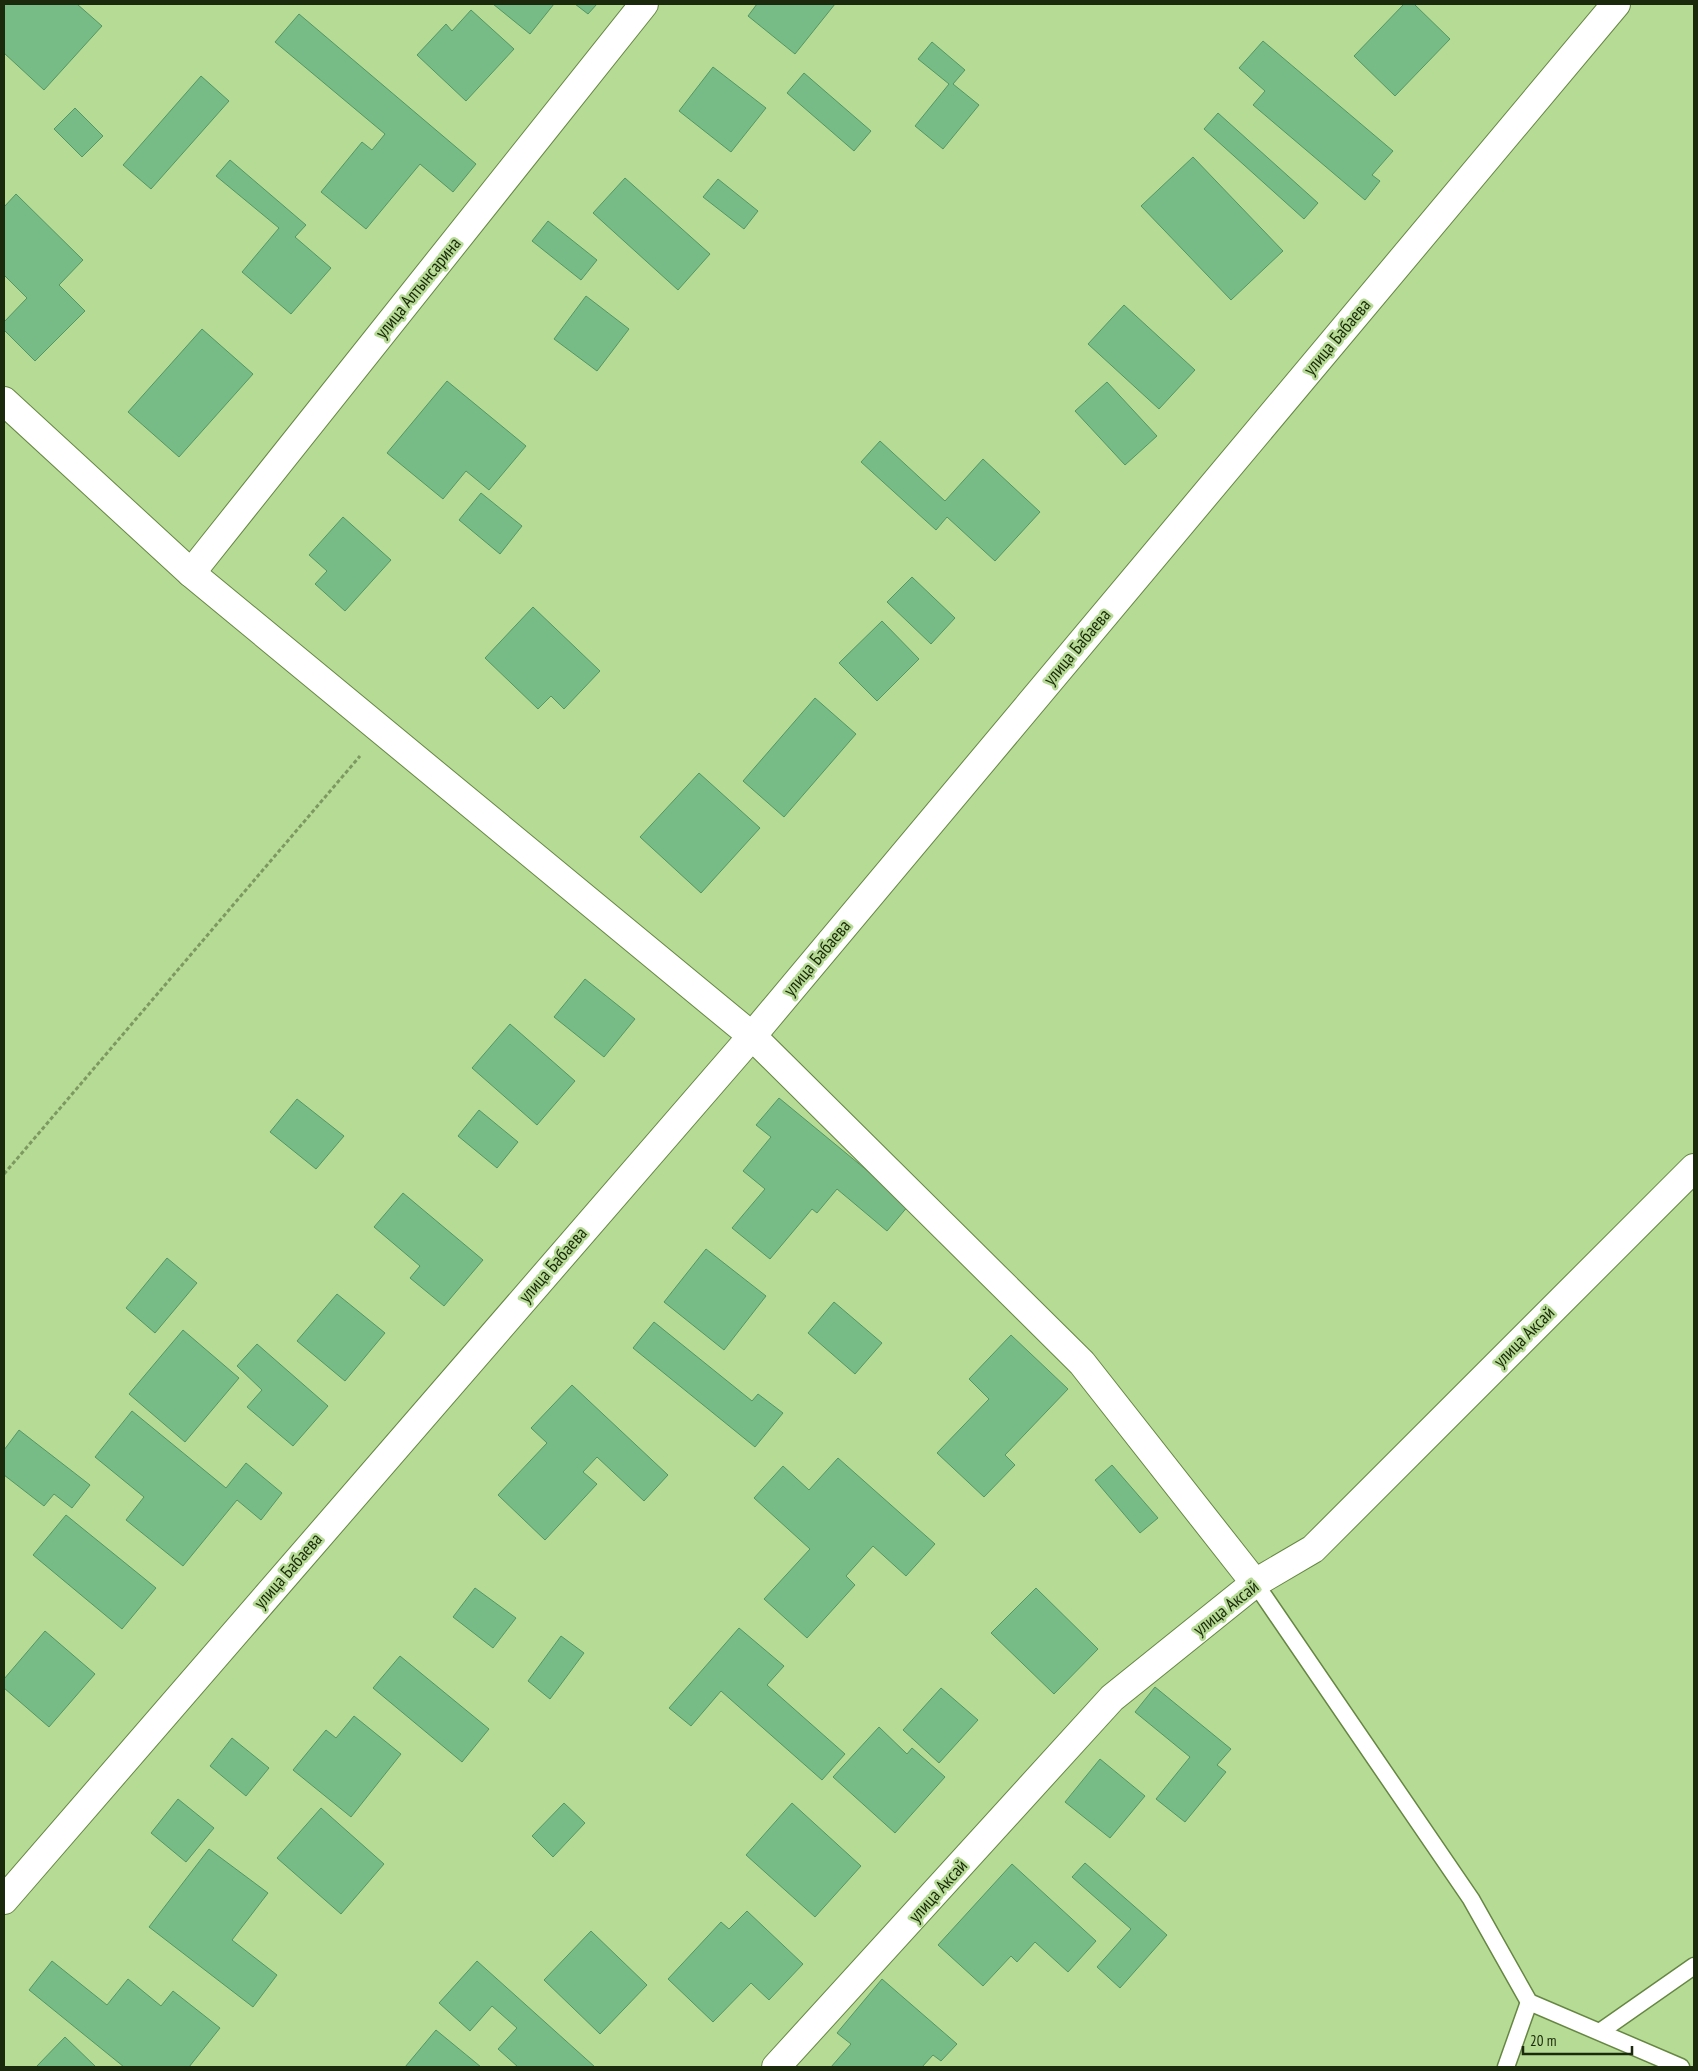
<svg xmlns="http://www.w3.org/2000/svg" width="1698" height="2071" font-family="'PT Sans Narrow',sans-serif">
  <style>
    .building { fill: #77bb87; stroke: #539764 }
    .lines { fill: none; stroke-linecap: round; stroke-linejoin: round }
    .service-casing { stroke: #668743; stroke-width: 19 }
    .minor-casing { stroke: #668743; stroke-width: 30 }
    .tertiary-casing { stroke: #668743; stroke-width: 30 }
    .path { stroke: #7c9962; stroke-width: 3; stroke-dasharray: 4 2.5; stroke-linecap: butt }
    .service { stroke: #fff; stroke-width: 16 }
    .minor { stroke: #fff; stroke-width: 28 }
    .tertiary { stroke: #fff; stroke-width: 28 }
    .labels { text-anchor: middle; stroke-width: 5; stroke-linejoin: round; paint-order: stroke }
    .street-label { font-size: 18px; fill: #1b290c; stroke: #b6db94 }
  </style>
  <rect width="100%" height="100%" fill="#b6db94"/>
  <g class="building">
    <path d="M4,4h73l25,22 -58,64 -40,-37z"/>
    <path d="M493,4h61l-24,30z"/>
    <path d="M575,4h22l-9,10z"/>
    <path d="M757,4h78l-40,50 -47,-38z"/>
    <path d="M1404,4h10l36,35 -55,57 -41,-40z"/>
    <path d="M471,10l43,39 -48,52 -49,-46 29,-31 6,7z"/>
    <path d="M299,14l177,150 -23,28 -33,-28 -54,65 -45,-37 41,-50 10,8 13,-16 -110,-92z"/>
    <path d="M1263,41l130,110 -21,24 8,6 -15,19 -112,-95 12,-14 -26,-23z"/>
    <path d="M932,42l33,28 -12,14 26,21 -36,44 -28,-23 34,-42 -31,-25z"/>
    <path d="M713,67l53,41 -35,44 -52,-41z"/>
    <path d="M804,73l67,58 -17,20 -67,-58z"/>
    <path d="M201,76l28,25 -78,88 -28,-24z"/>
    <path d="M75,108l28,28 -21,21 -28,-28z"/>
    <path d="M1218,113l100,90 -14,16 -100,-90z"/>
    <path d="M1193,157l90,94 -52,49 -90,-94z"/>
    <path d="M230,160l76,65 -11,12 36,31 -40,46 -49,-42 37,-44 -63,-52z"/>
    <path d="M625,178l85,76 -32,36 -85,-77z"/>
    <path d="M718,179l40,32 -14,18 -41,-32z"/>
    <path d="M16,194l67,66 -24,25 26,26 -50,50 -31,-31v-8l23,-24 -23,-23v-68z"/>
    <path d="M548,221l49,39 -16,20 -49,-39z"/>
    <path d="M586,296l43,33 -32,42 -43,-32z"/>
    <path d="M1124,305l71,65 -36,39 -71,-65z"/>
    <path d="M202,329l51,45 -74,83 -51,-45z"/>
    <path d="M447,381l79,65 -37,44 -23,-19 -23,28 -56,-46z"/>
    <path d="M1107,382l50,54 -32,29 -50,-54z"/>
    <path d="M880,441l65,60 38,-42 57,53 -45,49 -48,-44 -11,13 -75,-68z"/>
    <path d="M481,493l41,33 -22,28 -41,-34z"/>
    <path d="M343,517l48,43 -46,51 -30,-27 12,-13 -18,-16z"/>
    <path d="M912,577l43,41 -24,26 -44,-42z"/>
    <path d="M533,607l67,64 -36,38 -13,-13 -13,13 -53,-51z"/>
    <path d="M882,621l37,38 -42,42 -38,-38z"/>
    <path d="M815,698l41,36 -72,83 -41,-36z"/>
    <path d="M699,773l61,55 -59,65 -61,-56z"/>
    <path d="M585,979l50,40 -31,38 -50,-40z"/>
    <path d="M510,1024l65,57 -38,44 -65,-57z"/>
    <path d="M779,1098l130,107 -22,26 -50,-42 -20,24 -5,-4 -42,50 -38,-31 33,-39 -22,-18 28,-34 -15,-12z"/>
    <path d="M297,1099l47,37 -28,33 -46,-37z"/>
    <path d="M479,1110l39,32 -21,26 -39,-32z"/>
    <path d="M403,1193l80,67 -39,46 -34,-28 10,-12 -46,-39z"/>
    <path d="M706,1249l60,47 -42,54 -60,-48z"/>
    <path d="M167,1258l30,25 -42,50 -29,-25z"/>
    <path d="M337,1294l48,39 -40,48 -48,-40z"/>
    <path d="M834,1302l48,41 -27,31 -47,-41z"/>
    <path d="M654,1322l98,79 6,-7 25,19 -28,34 -122,-99z"/>
    <path d="M183,1330l56,48 -54,64 -56,-48z"/>
    <path d="M1011,1335l57,54 -63,66 10,10 -31,32 -47,-44 52,-54 -20,-20z"/>
    <path d="M257,1344l71,62 -35,40 -46,-39 15,-17 -25,-24z"/>
    <path d="M572,1385l96,90 -24,26 -47,-44 -14,15 14,12 -52,56 -47,-45 49,-52 -16,-15z"/>
    <path d="M132,1411l94,77 20,-25 36,30 -21,27 -24,-20 -54,66 -57,-46 18,-23 -49,-40z"/>
    <path d="M19,1430l71,55 -18,23 -18,-14 -10,12 -40,-31v-25z"/>
    <path d="M838,1458l97,86 -29,32 -33,-30 -27,30 9,9 -48,53 -43,-39 46,-50 -56,-51 29,-32 26,24z"/>
    <path d="M1112,1465l46,53 -18,15 -45,-53z"/>
    <path d="M66,1515l90,73 -34,41 -89,-74z"/>
    <path d="M475,1588l41,30 -23,30 -40,-31z"/>
    <path d="M1036,1588l62,61 -44,45 -63,-61z"/>
    <path d="M739,1628l45,38 -17,19 78,69 -23,26 -101,-89 -30,35 -22,-18z"/>
    <path d="M45,1631l50,43 -46,53 -45,-39v-9z"/>
    <path d="M561,1636l23,17 -34,46 -22,-18z"/>
    <path d="M400,1656l89,73 -27,33 -89,-74z"/>
    <path d="M1155,1687l76,62 -14,16 9,7 -41,50 -29,-23 34,-42 -55,-45z"/>
    <path d="M941,1688l37,32 -39,43 -36,-33z"/>
    <path d="M354,1716l47,38 -50,63 -58,-47 33,-40 10,8z"/>
    <path d="M879,1727l28,27 5,-6 33,29 -50,56 -62,-56z"/>
    <path d="M232,1738l37,30 -23,28 -36,-30z"/>
    <path d="M1100,1759l45,37 -35,42 -45,-36z"/>
    <path d="M178,1799l36,29 -28,34 -35,-29z"/>
    <path d="M564,1803l21,20 -32,34 -21,-21z"/>
    <path d="M792,1803l69,63 -46,51 -69,-62z"/>
    <path d="M321,1808l63,56 -43,50 -64,-56z"/>
    <path d="M209,1849l59,44 -36,47 45,35 -24,32 -104,-80z"/>
    <path d="M1085,1863l82,72 -47,53 -23,-21 34,-38 -59,-52z"/>
    <path d="M1012,1864l84,77 -28,31 -33,-30 -18,20 -6,-6 -28,30 -45,-41z"/>
    <path d="M747,1911l56,53 -34,36 -18,-17 -38,39 -45,-43 53,-57 8,7z"/>
    <path d="M591,1931l56,54 -47,49 -56,-54z"/>
    <path d="M52,1961l55,44 21,-26 33,27 12,-15 47,37 -31,39h-65l-95,-77z"/>
    <path d="M477,1961l118,106h-77l-20,-18 19,-21 -25,-22 -22,25 -31,-28z"/>
    <path d="M882,1979l75,65 -16,17 -8,-6 -11,12h-91l20,-23 -14,-11z"/>
    <path d="M436,2030l45,37h-76z"/>
    <path d="M65,2037l31,30h-60z"/>
  </g>
  <g class="lines">
    <defs>
      <g id="service">
        <path d="M1255,1583l216,316 58,103 152,65"/>
        <path d="M1601,2031l93,-65"/>
        <path d="M1506,2067l23,-65"/>
      </g>
      <g id="minor">
        <path d="M4,401l187,172 561,463 330,327 173,220"/>
        <path d="M191,573l453,-569"/>
        <path d="M776,2067l336,-369 143,-115 58,-34 381,-381"/>
      </g>
      <path id="tertiary" d="M4,1900l748,-864 864,-1032"/>
    </defs>
    <use href="#service" class="service-casing"/>
    <use href="#minor" class="minor-casing"/>
    <use href="#tertiary" class="tertiary-casing"/>
    <path class="path" d="M4,1174l356,-418"/>
    <use href="#service" class="service"/>
    <use href="#minor" class="minor"/>
    <use href="#tertiary" class="tertiary"/>
  </g>
  <g class="labels">
    <g class="street-label">
      <text transform="translate(418 288) rotate(-51)" y="6">улица Алтынсарина</text>
      <text transform="translate(1337 337) rotate(-50)" y="6">улица Бабаева</text>
      <text transform="translate(1077 647) rotate(-50)" y="6">улица Бабаева</text>
      <text transform="translate(817 958) rotate(-50)" y="6">улица Бабаева</text>
      <text transform="translate(553 1265) rotate(-49)" y="6">улица Бабаева</text>
      <text transform="translate(1524 1337) rotate(-45)" y="6">улица Аксай</text>
      <text transform="translate(288 1571) rotate(-49)" y="6">улица Бабаева</text>
      <text transform="translate(1226 1608) rotate(-38)" y="6">улица Аксай</text>
      <text transform="translate(938 1891) rotate(-48)" y="6">улица Аксай</text>
    </g>
  </g>
  <rect width="1698" height="2071" fill="none" stroke="#1b290c" stroke-width="10"/>
  <path d="M1523 2046v8h109v-8" fill="none" stroke="#1b290c" stroke-width="2.5"/>
  <text x="1530" y="2046" font-size="15" fill="#1b290c" stroke="#b6db94" stroke-width="4" paint-order="stroke">20 m</text>
</svg>
